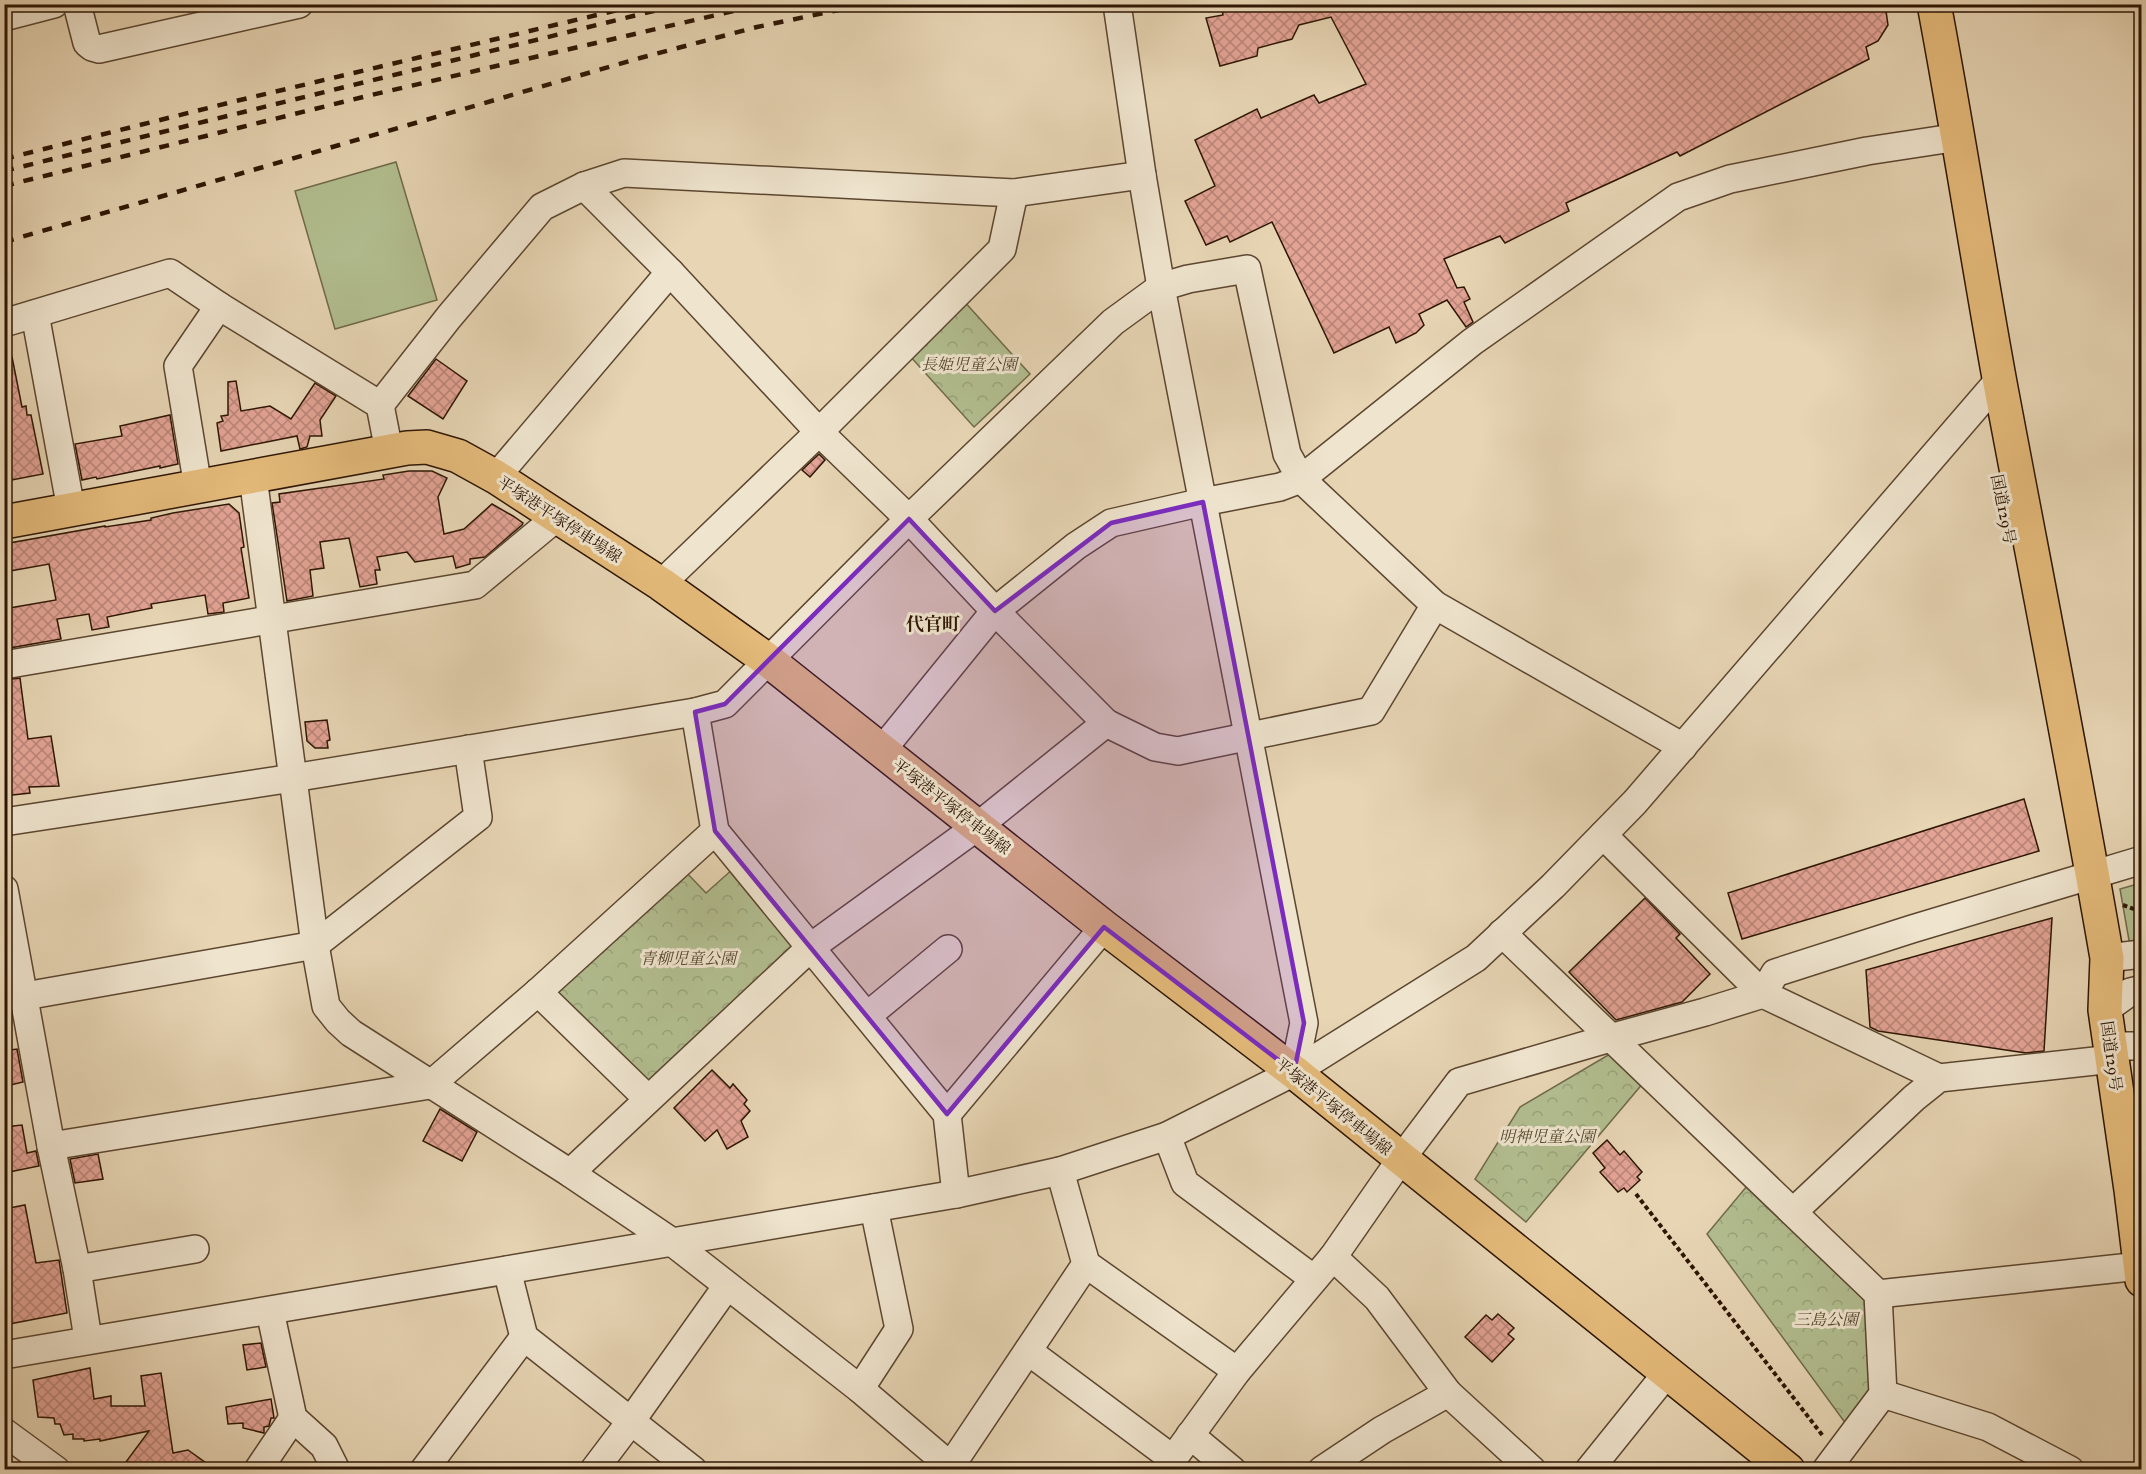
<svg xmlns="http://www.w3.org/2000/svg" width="2146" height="1474" font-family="'IM FELL Great Primer','Noto Serif JP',serif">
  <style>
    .park { fill: url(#park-crowns); stroke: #706a4a; stroke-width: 1.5 }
    .garden { fill: #b2be90; stroke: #706a4a; stroke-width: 1.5 }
    .building { fill: url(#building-cross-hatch); stroke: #2e1604; stroke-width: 1.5 }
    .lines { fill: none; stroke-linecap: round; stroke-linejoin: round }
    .minor-casing { stroke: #5c4630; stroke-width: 30 }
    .major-casing { stroke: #2e1604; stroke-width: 36 }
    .highway-casing { stroke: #2e1604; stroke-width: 36 }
    .path { stroke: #2e1604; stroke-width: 4; stroke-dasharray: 4.5 3; stroke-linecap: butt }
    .minor { stroke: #efe4ce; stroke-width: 27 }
    .major { stroke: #e4ba7a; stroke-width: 33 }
    .highway { stroke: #e4ba7a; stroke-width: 33 }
    .rail { stroke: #2e1604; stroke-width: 4.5; stroke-dasharray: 10 10; stroke-linecap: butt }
    .marked { fill: #7b2cbf; fill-opacity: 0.2; stroke: #7b2cbf; stroke-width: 4.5; stroke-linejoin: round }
    .labels { text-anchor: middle; stroke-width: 6; stroke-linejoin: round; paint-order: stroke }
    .park-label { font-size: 16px; font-style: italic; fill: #56482e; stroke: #efe4ce }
    .street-label { font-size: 16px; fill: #2e1604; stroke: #efe4ce }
    .neighbourhood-label { font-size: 18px; font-weight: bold; fill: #2e1604; stroke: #efe4ce }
  </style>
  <defs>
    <pattern id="park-crowns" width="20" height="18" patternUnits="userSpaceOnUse" patternTransform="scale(1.5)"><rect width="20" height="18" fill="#b2be90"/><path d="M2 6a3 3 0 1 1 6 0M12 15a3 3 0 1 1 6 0" fill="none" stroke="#99a37b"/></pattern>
    <pattern id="building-cross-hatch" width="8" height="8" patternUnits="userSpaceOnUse" patternTransform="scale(1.5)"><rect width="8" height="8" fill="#e3a395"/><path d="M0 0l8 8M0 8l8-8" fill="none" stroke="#b88477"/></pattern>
  </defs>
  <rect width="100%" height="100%" fill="#e7d5b4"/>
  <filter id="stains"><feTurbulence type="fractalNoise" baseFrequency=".00333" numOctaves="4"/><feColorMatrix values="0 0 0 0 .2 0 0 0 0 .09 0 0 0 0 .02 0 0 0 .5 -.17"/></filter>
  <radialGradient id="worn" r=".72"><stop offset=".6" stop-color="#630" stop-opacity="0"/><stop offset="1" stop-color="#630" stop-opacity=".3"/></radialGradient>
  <g class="park">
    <path d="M962,299l68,75 -56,53 -65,-72z"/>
    <path d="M734,868l60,77 -143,139 -97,-94 130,-120 22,23z"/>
    <path d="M1610,1054l34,28 -118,140 -51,-43 45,-72z"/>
    <path d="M1747,1186l126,112 -1,98 -23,32 -142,-194z"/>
  </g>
  <g class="garden">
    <path d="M396,162l41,138 -102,29 -40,-138z"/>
    <path d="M2141,883v126l-21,-120z"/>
  </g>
  <g class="building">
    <path d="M1221,4h664l3,21 -10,16 -12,6 3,12 -189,97 -3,-4 -111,51 3,8 -64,32 -5,-7 -56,23 13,29 7,-1 6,12 -6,3 9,20 -7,5 -19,-27 -28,14 5,11 -8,8 -20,10 -7,-16 -55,26 -62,-131 -42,20 -3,-6 -21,9 -21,-44 30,-15 -20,-46 62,-31 4,9 53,-23 5,8 47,-19 -35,-67 -32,8 -7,14 -34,9 -1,8 -37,10 -14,-48 17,-3z"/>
    <path d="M12,357l10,50 4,-1 1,9h4l12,59 -37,7 -2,-123z"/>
    <path d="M436,359l31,22 -24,38 -35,-23z"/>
    <path d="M236,381l5,30 29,-5 21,13 24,-36 21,13 -16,24 2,16h-12l-3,11 -7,2 -3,-13 -76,15 -4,-28 6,-2 -2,-5 7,-1v-33z"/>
    <path d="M170,415l8,49 -18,4v-2l-63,13 -1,-2 -14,3 -7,-36 47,-8 -2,-10z"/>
    <path d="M819,454l6,6 -15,17 -8,-7z"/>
    <path d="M409,471h23l15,7 -9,19 6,37 20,-5 28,-25 21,12 10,7 -1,2 -37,32 -15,2v5l-14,4 -3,-12 -38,6 -8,-10 -30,5 3,13h-5l2,14 -17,3 -11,-49 -29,4 4,26 -14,2 3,26 -26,5 -15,-98 8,-1 -1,-8 105,-15 -1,-4z"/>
    <path d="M229,504l10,9 5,34 -3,1 8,50 -26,5 1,9 -16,2 -3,-19 -54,9 1,4 -45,9 2,10 -17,3 -3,-16 -32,5 4,20 -57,10v-40l52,-9 -7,-36 -45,8v-28l101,-18v1l46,-7v-2l22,-5z"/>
    <path d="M20,678l8,61 23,-3 8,50 -30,1 1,6 -26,3v-116z"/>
    <path d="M327,720l3,20 -3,1 1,7h-13l-8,-7 -2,-19z"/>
    <path d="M2024,799l15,52 -297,88 -14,-46z"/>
    <path d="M1645,898l35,36 -4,4 34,36 -28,28 -66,18 -47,-48z"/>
    <path d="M2052,918l-8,133 -18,2 -148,-22 -8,-4 -4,-57z"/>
    <path d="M17,1049l6,33 -17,4 -2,-35z"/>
    <path d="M712,1070l18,18 3,-4 14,16 -3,4 6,7 -9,10 7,16 -21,12 -10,-19 -12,11 -31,-33z"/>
    <path d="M440,1109l37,23 -15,29 -39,-20z"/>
    <path d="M22,1125l5,28 9,-2 3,15 -35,7v-46z"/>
    <path d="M1607,1140l13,15 4,-4 18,21 -5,5 3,3 -13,12 -3,-4 -6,4 -18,-20 5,-4 -12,-15z"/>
    <path d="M98,1154l5,25 -28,4 -5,-24z"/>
    <path d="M25,1205l11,58 23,-3 8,53 -63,12v-116z"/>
    <path d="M1498,1314l16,14 -6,6 6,5 -22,23 -27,-25 21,-22 6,5z"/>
    <path d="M261,1343l5,24 -19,3 -4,-25z"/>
    <path d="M90,1368l4,31 17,-3v10h34l-4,-30 20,-3 12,80 15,-3 28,20h-96l29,-39 -49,10v-2l-16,2v-2h-11v-5l-9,1 -4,-11h-5l-1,-6 -16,-1 -5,-37z"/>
    <path d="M271,1399l3,19h-3l-2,8 -5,1v6l-21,-5v-5l-15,1 -2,-17z"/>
  </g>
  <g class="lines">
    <defs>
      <g id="minor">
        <path d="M77,4l10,39 5,4 7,2 200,-45"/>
        <path d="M1117,4l25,171 19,112 143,736 -10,49"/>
        <path d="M4,17l50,-13"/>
        <path d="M584,186l86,86 149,160 90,87 86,92 111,112 49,24 23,4 193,-40 64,-106"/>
        <path d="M35,314l36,195"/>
        <path d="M4,323l166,-50 49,33 161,99 9,46"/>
        <path d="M380,405l69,-88 93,-110 42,-21 40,-13 390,20 128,-18"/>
        <path d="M253,477l62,468 11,61 12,15 13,12 219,140 102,69 188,147 95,81"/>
        <path d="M496,477l174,-205"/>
        <path d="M198,487l-20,-121 41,-60"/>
        <path d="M661,584l158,-152 183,-183 12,-56"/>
        <path d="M4,665l471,-80 82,-68"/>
        <path d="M882,750l113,-139 81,-65 35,-23 92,-21 77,-15 21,-8 171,-137 206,-145 52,-18 137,-28 92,-14"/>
        <path d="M4,822l289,-44 402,-66 30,-8 193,-194 195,-188 48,-35 27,-8 59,-10 40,185 14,25 134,126 248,142"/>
        <path d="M715,831l232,283 9,80"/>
        <path d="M1603,835l160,159 176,84"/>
        <path d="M4,889l47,257 26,123 11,70"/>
        <path d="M1502,933l376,361 5,100 -57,76"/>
        <path d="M2107,958l35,-4"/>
        <path d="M538,992l110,107"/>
        <path d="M25,996l290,-51 163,-128 -10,-68"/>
        <path d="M2105,1010l25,-18 12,-3"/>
        <path d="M867,1016l81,-67"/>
        <path d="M2111,1046h31"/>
        <path d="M947,1114l157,-187"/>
        <path d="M1167,1136l18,47 129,96"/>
        <path d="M51,1146l379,-61 108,-93 177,-161 -20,-119"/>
        <path d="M570,1173l241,-226 167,-121 128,-103"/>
        <path d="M1793,1212l121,-114 25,-20 174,-19"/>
        <path d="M1333,1257l44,41 71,95 84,77"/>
        <path d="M1086,1264l151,107"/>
        <path d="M77,1269l118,-20"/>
        <path d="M507,1270l17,67 169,133"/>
        <path d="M1878,1294l262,-28"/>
        <path d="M270,1311l23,107 31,28 12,24"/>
        <path d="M1028,1351l145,108"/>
        <path d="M4,1355l952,-161 104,-23 107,-35 127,-64 182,-114 77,-72 82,-84 364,-422"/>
        <path d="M860,1389l39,-60 -25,-121"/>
        <path d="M1883,1394l105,33 82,43"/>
        <path d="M4,1432l52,38"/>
        <path d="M1190,1435l42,35"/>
        <path d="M258,1470l35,-52"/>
        <path d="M424,1470l100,-133"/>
        <path d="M594,1470l37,-49 96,-135"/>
        <path d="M948,1470l138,-206 -26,-93"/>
        <path d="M1165,1470l72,-99 96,-114 68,-98 58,-77 151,-44 95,-26 58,-18 12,-21 137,-44 230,-69"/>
        <path d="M1322,1470l60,-40 66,-37"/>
        <path d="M1589,1470l78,-97"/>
      </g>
      <path id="major" d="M4,522l403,-74 20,-1 31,9 38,21 165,107 108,77 335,266 190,145 494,398"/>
      <path id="highway" d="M1934,4c24,127 43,253 66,379 36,192 74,383 107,575l-2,52 26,180 11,90"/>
    </defs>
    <use href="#minor" class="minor-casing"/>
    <use href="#major" class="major-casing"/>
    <use href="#highway" class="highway-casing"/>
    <g class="path">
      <path d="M2123,905l19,7"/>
      <path d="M1636,1194l187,242"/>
    </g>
    <use href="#minor" class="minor"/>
    <use href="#major" class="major"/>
    <use href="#highway" class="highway"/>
    <g class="rail">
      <path d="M4,159l232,-58 407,-97"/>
      <path d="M4,171l678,-167"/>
      <path d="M4,186l363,-90 397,-92"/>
      <path d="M4,242l636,-184 117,-31 110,-23"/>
    </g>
  </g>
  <path class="marked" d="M1203,502l101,521 -10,49 -190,-145 -157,187 -232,-283 -20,-119 30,-8 184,-185 86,92 116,-88z"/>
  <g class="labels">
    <g class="park-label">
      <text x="969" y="370">長姫児童公園</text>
      <text x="688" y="964">青柳児童公園</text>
      <text x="1547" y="1142">明神児童公園</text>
      <text x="1826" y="1325">三島公園</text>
    </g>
    <g class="street-label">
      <text transform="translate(2004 509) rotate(79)" y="6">国道129号</text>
      <text transform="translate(560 519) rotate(33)" y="6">平塚港平塚停車場線</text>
      <text transform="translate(952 806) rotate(38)" y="6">平塚港平塚停車場線</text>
      <text transform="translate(2112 1056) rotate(82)" y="6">国道129号</text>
      <text transform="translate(1334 1106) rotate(39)" y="6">平塚港平塚停車場線</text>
    </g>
    <g class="neighbourhood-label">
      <text x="933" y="630">代官町</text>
    </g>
  </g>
  <rect width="2146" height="1474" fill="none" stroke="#e7d5b4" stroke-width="24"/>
  <rect x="6" y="6" width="2134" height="1462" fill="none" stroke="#2e1604" stroke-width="3"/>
  <rect x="12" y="12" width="2122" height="1450" fill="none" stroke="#2e1604" stroke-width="1.5"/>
  <rect width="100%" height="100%" filter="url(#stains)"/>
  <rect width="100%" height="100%" fill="url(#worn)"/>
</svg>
